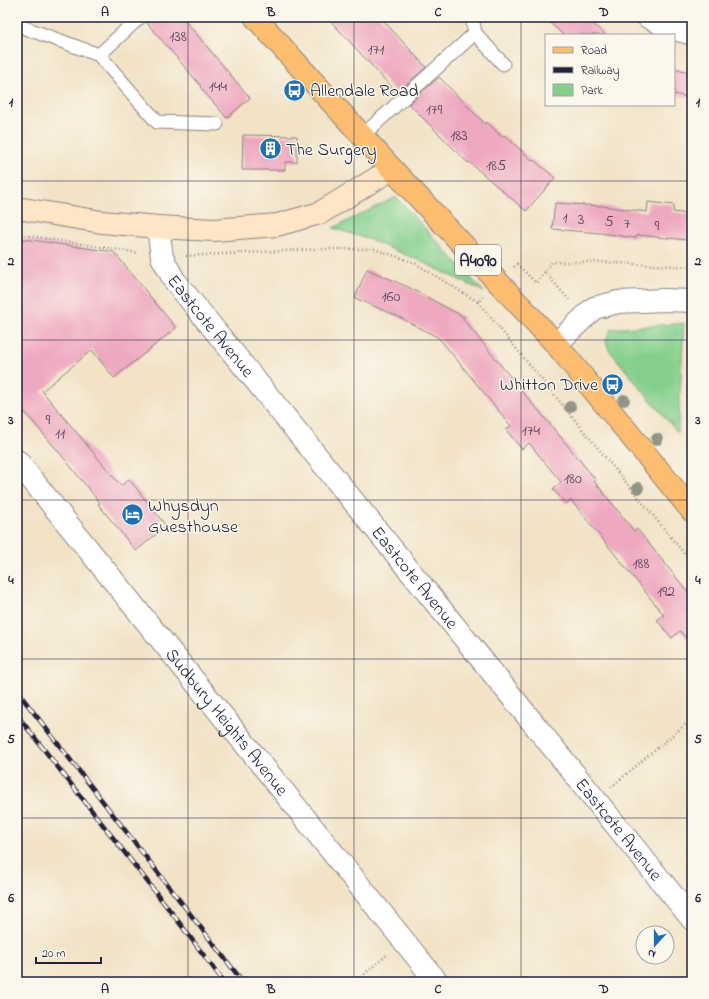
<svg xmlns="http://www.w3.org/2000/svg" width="709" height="999" font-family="'Indie Flower',sans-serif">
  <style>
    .green { fill: #84cf8c; stroke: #537864 }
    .building { fill: #eea8c0 }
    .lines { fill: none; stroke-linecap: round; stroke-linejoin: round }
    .lane-casing { stroke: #8a8281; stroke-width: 15 }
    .street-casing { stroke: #8a8281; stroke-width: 24 }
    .secondary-casing { stroke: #8a8281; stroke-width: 24 }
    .primary-casing { stroke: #8a8281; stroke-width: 24 }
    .path { stroke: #8a8281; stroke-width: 2.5; stroke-dasharray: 1 3; stroke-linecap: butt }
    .lane { stroke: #fff; stroke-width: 13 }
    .street { stroke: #fff; stroke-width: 22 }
    .secondary { stroke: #fee5c5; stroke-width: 22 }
    .primary { stroke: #fcbd6f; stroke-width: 22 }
    .rail-casing { stroke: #22223b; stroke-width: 4.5 }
    .rail { stroke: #fbf7ec; stroke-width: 3; stroke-dasharray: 9; stroke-linecap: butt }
    .tree { fill: #909587 }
    .grid { fill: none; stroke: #22223b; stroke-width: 1; stroke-opacity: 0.55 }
    .labels { text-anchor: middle; stroke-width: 3; stroke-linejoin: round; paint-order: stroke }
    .number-label { font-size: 16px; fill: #55445c }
    .shield { fill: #fbf7ec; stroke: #636270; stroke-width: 1 }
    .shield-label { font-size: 17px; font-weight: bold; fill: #22223b }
    .poi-label { font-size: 18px; fill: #22223b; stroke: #fbf7ec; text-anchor: start }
    .street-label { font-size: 18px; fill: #22223b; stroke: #fbf7ec }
    .neatline { fill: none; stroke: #22223b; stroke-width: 1.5 }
    .grid-label { font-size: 13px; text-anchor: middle; font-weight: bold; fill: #22223b }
  </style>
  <rect width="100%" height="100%" fill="#fbf7ec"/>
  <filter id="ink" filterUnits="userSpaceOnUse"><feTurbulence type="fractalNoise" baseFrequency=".025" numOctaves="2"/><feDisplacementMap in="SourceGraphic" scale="8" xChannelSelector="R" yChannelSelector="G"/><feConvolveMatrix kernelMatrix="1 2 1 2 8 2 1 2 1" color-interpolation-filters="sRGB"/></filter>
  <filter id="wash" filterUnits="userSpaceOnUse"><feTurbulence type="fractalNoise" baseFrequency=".012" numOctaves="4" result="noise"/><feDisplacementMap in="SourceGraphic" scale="16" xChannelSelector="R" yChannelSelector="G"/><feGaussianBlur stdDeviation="0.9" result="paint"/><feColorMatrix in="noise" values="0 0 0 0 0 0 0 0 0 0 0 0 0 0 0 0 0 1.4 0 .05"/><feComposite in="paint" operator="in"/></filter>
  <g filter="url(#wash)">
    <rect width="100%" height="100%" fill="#f2e3c7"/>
    <g class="green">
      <path d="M396,197l88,95 -61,-30 -55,-23 -35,-11z"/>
      <path d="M684,323l-6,110 -69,-83 -3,-10 5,-11z"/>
    </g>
    <g id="blocks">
      <g class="building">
        <path d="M148,17h34l68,81 -23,20 -27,-31 1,-1 -55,-64z"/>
        <path d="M327,17h53l46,50 -29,26z"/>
        <path d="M543,17h42l21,18h-42z"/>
        <path d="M674,68l18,5v25l-18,-4z"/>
        <path d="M439,77l46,47 2,-2 15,15 2,-2 29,26 1,-1 21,18 -29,33 -57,-49 -1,1 -59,-59z"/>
        <path d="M243,135l54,1v26h-12v8h-43z"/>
        <path d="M648,202l26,3 -1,7 17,2 -3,26 -50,-5 -1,3 -36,-5 -48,-4 3,-26 47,3 45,6z"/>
        <path d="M17,239l7,1v-1l90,13 62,76 -62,50 -22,-28 -50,41 30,36 49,59 8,-7 37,47 -30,25 -38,-47 2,-1 -42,-52 -41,-48z"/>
        <path d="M367,269l41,18 56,30 -1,2 72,88v-1l61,74 -2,1 40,50 3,-2 55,68v49l-12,-15 -8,7 -15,-18 7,-5 -93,-115 -5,4 -13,-15 8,-7 -32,-39 -7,6 -16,-19 5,-4 -72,-88 -40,-21 -44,-19z"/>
      </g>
    </g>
  </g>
  <g filter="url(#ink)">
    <use href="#blocks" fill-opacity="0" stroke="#8a8281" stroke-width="1"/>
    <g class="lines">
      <defs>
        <g id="lane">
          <path d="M472,17l3,16 28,31"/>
          <path d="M17,25l82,30 58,67 60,2"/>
          <path d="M99,55l41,-38"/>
          <path d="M362,136l113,-103"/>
        </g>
        <g id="street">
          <path d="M648,17l20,10 24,7"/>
          <path id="s1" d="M158,227l4,30 12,23 518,639"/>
          <path d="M556,344l38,-36 24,-6 47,-2 27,1"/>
          <path id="s2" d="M17,461l420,521"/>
        </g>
        <path id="secondary" d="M17,208l85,14 56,5 56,3 63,-5 43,-12 72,-44"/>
        <path id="primary" d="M255,17l137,152 164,175 136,167"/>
      </defs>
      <use href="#lane" class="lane-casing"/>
      <use href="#street" class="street-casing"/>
      <use href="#secondary" class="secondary-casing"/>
      <use href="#primary" class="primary-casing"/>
      <g class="path">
        <path d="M17,234l122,19"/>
        <path d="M186,256l134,-7h54l39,13 65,40 5,-5"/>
        <path d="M514,267l3,-3 19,19 16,-21h45l95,5"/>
        <path d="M545,272l24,28"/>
        <path d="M478,302l214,261"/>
        <path d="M611,787l81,-68"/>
        <path d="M355,982l33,-28"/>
      </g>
      <use href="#lane" class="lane"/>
      <use href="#street" class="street"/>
      <use href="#secondary" class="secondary"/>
      <use href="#primary" class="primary"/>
      <defs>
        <g id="rail">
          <path d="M17,691l226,291"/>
          <path d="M17,715l158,202 49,65"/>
        </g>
      </defs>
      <use href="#rail" class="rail-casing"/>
      <use href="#rail" class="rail"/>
    </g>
    <g class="tree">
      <circle cx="624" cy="400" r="6"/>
      <circle cx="570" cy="407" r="6"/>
      <circle cx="657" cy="439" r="6"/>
      <circle cx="638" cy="488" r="6"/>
    </g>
  </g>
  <path class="grid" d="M188,17v965M354,17v965M521,17v965M17,181h675M17,340h675M17,500h675M17,659h675M17,818h675"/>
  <defs>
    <symbol id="bus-disc" viewBox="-11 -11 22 22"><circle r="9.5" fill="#1f6fb2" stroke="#fbf7ec"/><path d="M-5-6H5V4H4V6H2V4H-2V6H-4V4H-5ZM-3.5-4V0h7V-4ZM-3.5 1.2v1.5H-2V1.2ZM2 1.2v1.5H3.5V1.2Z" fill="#fff"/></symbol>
    <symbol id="building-disc" viewBox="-11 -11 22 22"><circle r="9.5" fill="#1f6fb2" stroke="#fbf7ec"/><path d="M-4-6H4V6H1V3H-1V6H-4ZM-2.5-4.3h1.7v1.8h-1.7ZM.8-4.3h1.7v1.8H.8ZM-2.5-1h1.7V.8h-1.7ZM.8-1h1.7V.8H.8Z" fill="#fff"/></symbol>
    <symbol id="hotel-disc" viewBox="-11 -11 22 22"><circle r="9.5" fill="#1f6fb2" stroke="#fbf7ec"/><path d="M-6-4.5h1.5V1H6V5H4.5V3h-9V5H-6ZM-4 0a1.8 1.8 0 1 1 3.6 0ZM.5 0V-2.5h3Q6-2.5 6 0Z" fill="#fff"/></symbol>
  </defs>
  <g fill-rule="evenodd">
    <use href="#bus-disc" x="282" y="78" width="25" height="25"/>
    <use href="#building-disc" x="258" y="136" width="25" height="25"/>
    <use href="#bus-disc" x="600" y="372" width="25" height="25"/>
    <use href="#hotel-disc" x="120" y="502" width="25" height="25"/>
  </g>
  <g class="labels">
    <g class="number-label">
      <text x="178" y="41">138</text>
      <text x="376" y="54">171</text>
      <text x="218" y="91">144</text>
      <text x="434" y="114">179</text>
      <text x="459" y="140">183</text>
      <text x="496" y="170">185</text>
      <text x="565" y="222">1</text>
      <text x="581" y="224">3</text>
      <text x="609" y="226">5</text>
      <text x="627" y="228">7</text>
      <text x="657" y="230">9</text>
      <text x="391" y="301">160</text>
      <text x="48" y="424">9</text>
      <text x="531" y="435">174</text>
      <text x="60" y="438">11</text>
      <text x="573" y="483">180</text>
      <text x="641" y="568">188</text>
      <text x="666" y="596">192</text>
    </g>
    <rect class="shield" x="455" y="245" width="46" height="30" rx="3"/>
    <g class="shield-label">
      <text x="478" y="266">A4090</text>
    </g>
    <g class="poi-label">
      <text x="310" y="96">Allendale Road</text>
      <text x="286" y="155">The Surgery</text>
      <text x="598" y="390" text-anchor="end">Whitton Drive</text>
      <text x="148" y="511">Whysdyn<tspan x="148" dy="21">Guesthouse</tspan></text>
    </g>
    <g class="street-label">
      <text dy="6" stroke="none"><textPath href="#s1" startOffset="115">Eastcote Avenue</textPath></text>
      <text dy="6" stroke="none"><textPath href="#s1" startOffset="439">Eastcote Avenue</textPath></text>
      <text dy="6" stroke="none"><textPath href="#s2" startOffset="335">Sudbury Heights Avenue</textPath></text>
      <text dy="6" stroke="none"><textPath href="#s1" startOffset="763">Eastcote Avenue</textPath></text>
    </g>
  </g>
  <rect width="709" height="999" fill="none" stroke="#fbf7ec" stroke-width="44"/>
  <rect x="545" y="34" width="130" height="72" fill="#fbf7ec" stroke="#a4a2a5"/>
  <rect x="553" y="47" width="20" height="6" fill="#fcbd6f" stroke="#a4a2a5"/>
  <text x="581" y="54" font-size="12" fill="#22223b">Road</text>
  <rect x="553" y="67" width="20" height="6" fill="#22223b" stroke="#a4a2a5"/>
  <text x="581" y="74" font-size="12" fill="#22223b">Railway</text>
  <rect x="553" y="84" width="20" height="12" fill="#84cf8c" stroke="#a4a2a5"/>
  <text x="581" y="94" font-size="12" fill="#22223b">Park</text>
  <g transform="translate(655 945) rotate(201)"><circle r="19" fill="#fbf7ec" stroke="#a4a2a5"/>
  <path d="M0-3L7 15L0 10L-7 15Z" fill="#1f6fb2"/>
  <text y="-6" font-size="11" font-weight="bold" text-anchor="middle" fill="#22223b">N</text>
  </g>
  <path d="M36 957v6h65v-6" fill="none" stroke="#22223b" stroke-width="2"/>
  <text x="42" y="957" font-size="12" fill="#22223b" stroke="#fbf7ec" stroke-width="3" paint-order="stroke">20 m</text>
  <rect x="22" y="22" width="665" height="955" class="neatline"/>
  <g class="grid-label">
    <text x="105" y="16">A</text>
    <text x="271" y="16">B</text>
    <text x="438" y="16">C</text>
    <text x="604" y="16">D</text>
    <text x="11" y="106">1</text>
    <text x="698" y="106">1</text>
    <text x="11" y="265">2</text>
    <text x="698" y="265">2</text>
    <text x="11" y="424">3</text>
    <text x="698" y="424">3</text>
    <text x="11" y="584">4</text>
    <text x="698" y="584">4</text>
    <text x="11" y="743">5</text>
    <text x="698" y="743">5</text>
    <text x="11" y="902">6</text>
    <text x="698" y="902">6</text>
    <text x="105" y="993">A</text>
    <text x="271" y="993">B</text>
    <text x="438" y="993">C</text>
    <text x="604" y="993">D</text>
  </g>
</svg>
